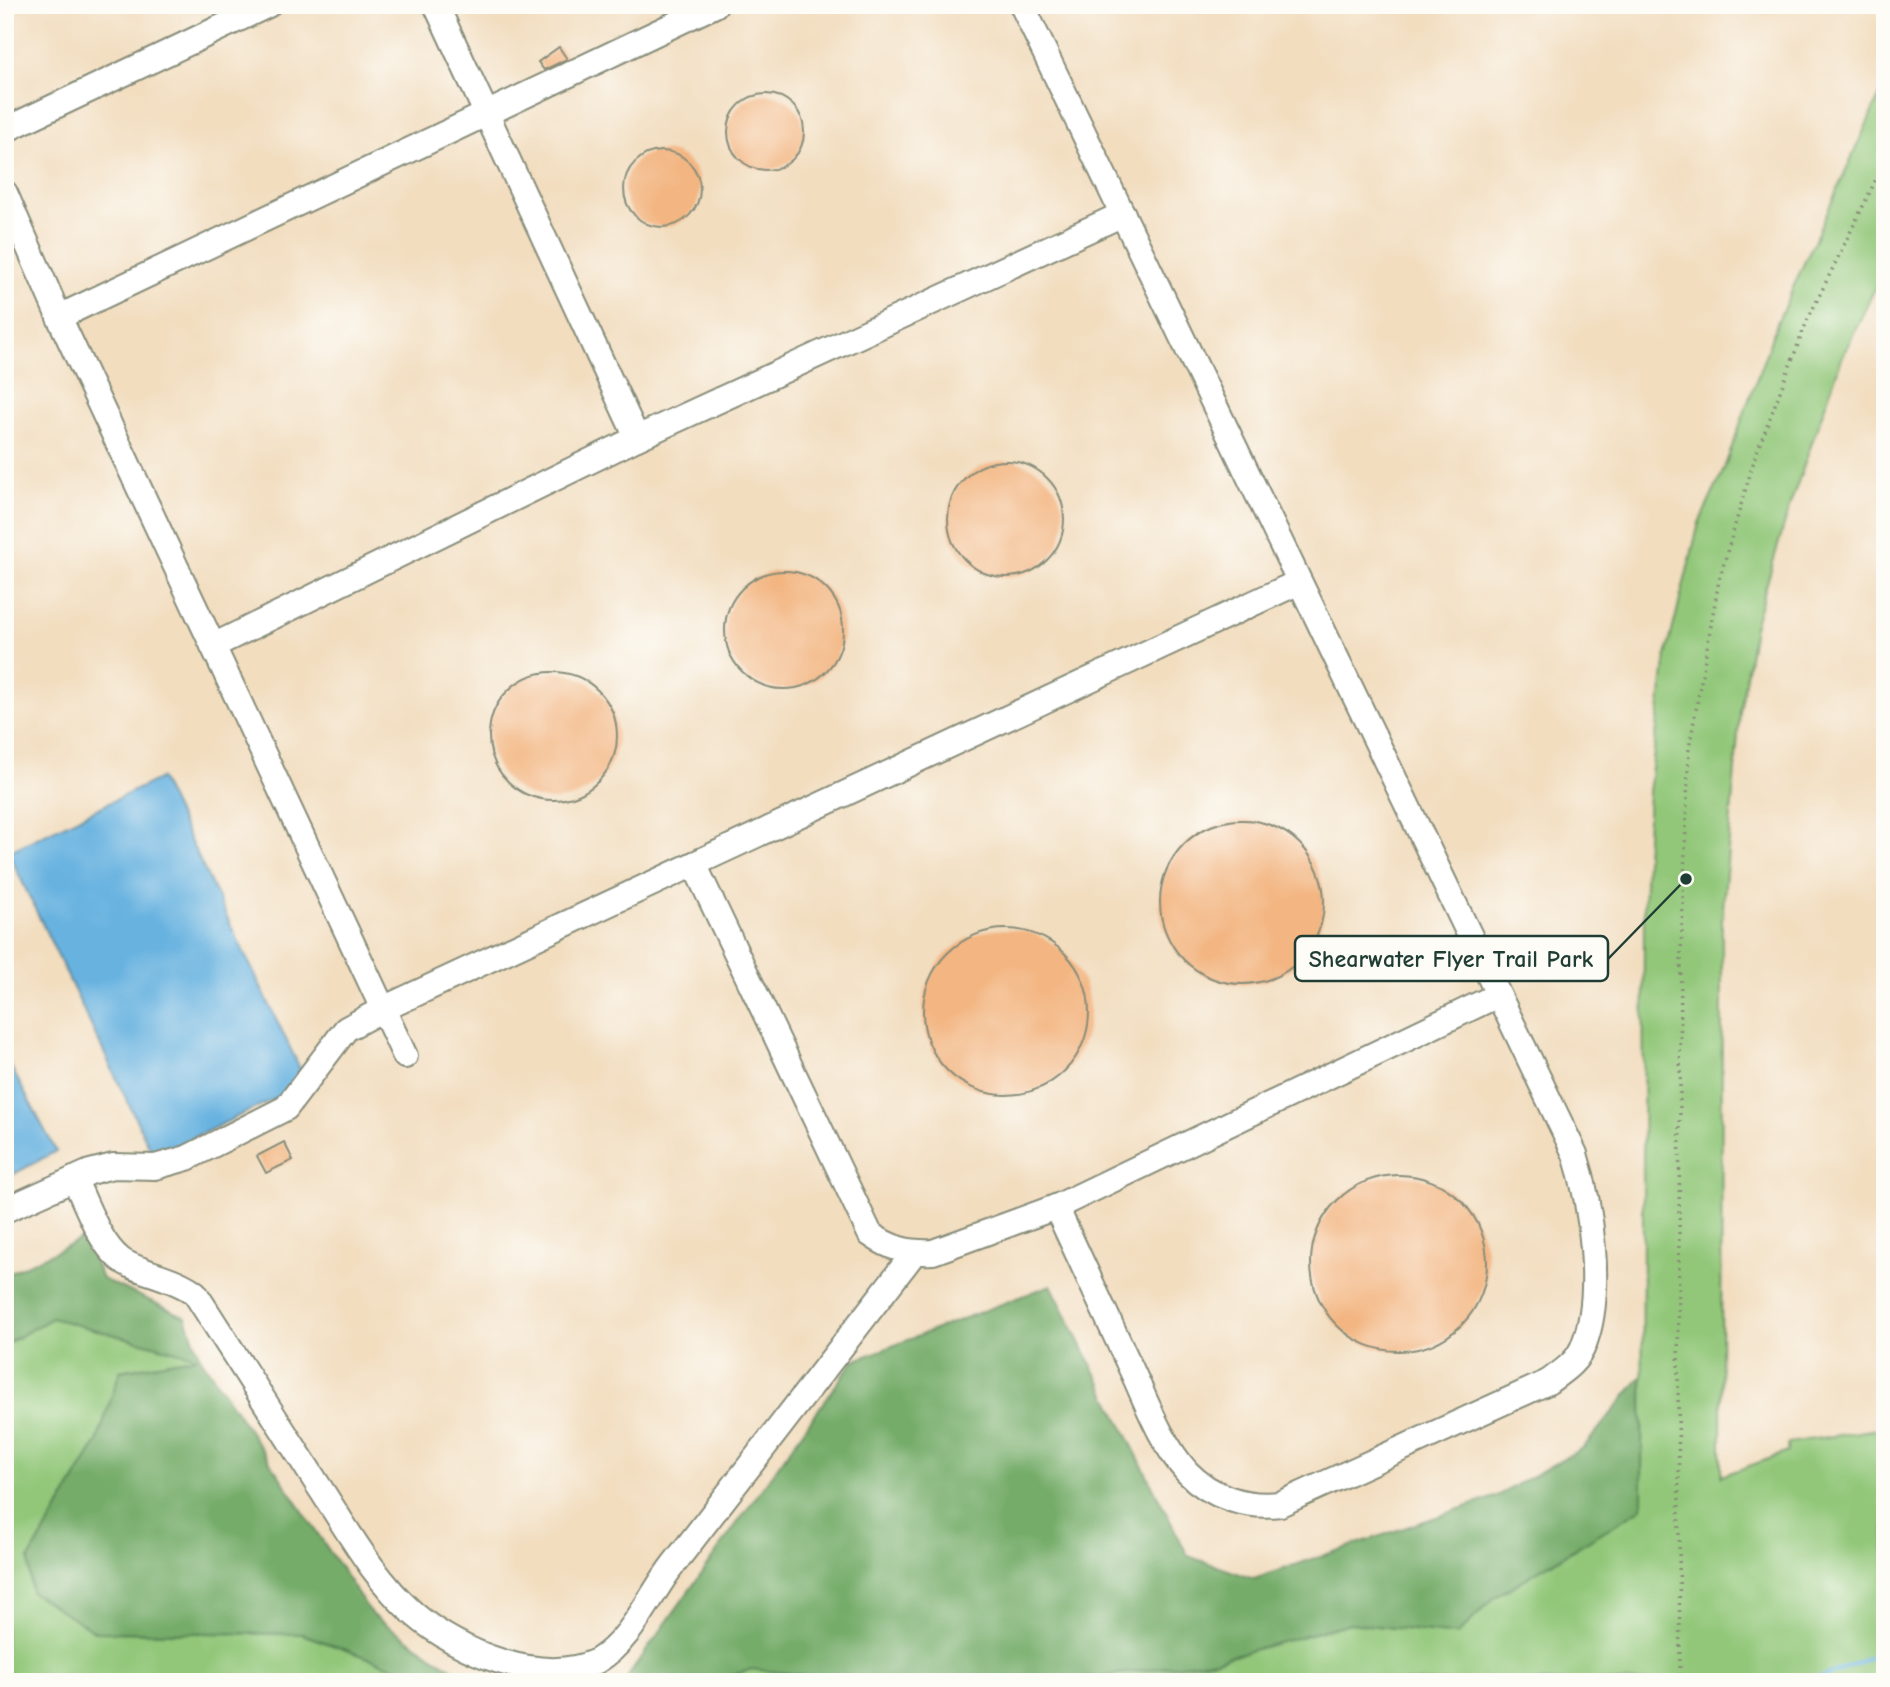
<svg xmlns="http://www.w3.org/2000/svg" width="1890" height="1687" font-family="'Comic Neue',sans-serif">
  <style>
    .green { fill: #92c779; stroke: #588256; stroke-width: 2 }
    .forest { fill: #75ac69; stroke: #4a744e; stroke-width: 2 }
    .water { fill: #68b2e0; stroke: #44788a; stroke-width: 2 }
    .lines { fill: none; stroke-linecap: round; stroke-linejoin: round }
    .stream { stroke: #68b2e0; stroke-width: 5 }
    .building { fill: #f3b581 }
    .minor-casing { stroke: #888d7a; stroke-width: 28 }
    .path { stroke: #888d7a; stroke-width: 3.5; stroke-dasharray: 2 5; stroke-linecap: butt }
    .minor { stroke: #fff; stroke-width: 24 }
    .leader { fill: none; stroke: #1f3d34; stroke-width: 2.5 }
    .callout-dot { fill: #1f3d34; stroke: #fdfcf7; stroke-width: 2.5 }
    .callout { fill: #fdfcf7; stroke: #1f3d34; stroke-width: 2.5 }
    .callout-label { font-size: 24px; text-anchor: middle; font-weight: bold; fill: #1f3d34 }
  </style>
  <rect width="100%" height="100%" fill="#fdfcf7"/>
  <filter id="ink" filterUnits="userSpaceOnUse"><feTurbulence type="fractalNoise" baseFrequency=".0143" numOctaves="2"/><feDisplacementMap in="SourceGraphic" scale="14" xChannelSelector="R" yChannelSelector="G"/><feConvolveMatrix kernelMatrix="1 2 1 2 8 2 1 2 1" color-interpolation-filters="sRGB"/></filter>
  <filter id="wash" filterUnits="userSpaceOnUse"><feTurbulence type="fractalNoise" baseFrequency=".00686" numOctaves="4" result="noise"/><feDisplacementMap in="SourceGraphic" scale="28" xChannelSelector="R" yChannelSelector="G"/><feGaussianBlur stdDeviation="1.57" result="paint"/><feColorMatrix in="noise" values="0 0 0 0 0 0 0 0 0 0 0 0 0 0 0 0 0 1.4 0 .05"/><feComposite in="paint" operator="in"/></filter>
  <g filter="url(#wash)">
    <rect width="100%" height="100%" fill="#f2ddbf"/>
    <g class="green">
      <path d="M1885,84v183l-43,91 -52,147 -36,122 -14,85 -18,208 -1,556 67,-24v-9l97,-15v254h-823l154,-22 134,-37 107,12 38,-38 147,-89 2,-601 5,-115 17,-136 33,-133 23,-49 55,-151z"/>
      <path d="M52,1318l148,39 -80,14 -23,71 -68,117 67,73 206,2 133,48h-430v-337z"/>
      <path d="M752,1669l109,13h-152z"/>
    </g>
    <g class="forest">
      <path d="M84,1238l18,41 84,38 14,40 172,258 100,67h-37l-133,-48 -206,-2 -65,-40 -2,-33 68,-117 23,-71 78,-14 -146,-39 -47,26v-69z"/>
      <path d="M1051,1285l137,271 66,23 241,-82 89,-50 58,-71v132l-147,89 -38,38 -107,-12 -134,37 -154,22h-201l-109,-13 -43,13h-85l229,-321z"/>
    </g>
    <g class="water">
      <path d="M160,778l147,305 -153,74 -146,-305z"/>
      <path d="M5,1056l51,95 -51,28z"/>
    </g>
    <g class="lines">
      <path class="stream" d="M1810,1682l75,-30"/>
    </g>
    <g id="blocks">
      <g class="building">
        <path d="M559,47l8,12 -23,11 -6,-8z"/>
        <circle cx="766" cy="132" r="38"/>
        <circle cx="662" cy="189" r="38"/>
        <circle cx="1006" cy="519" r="58"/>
        <circle cx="784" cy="630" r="59"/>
        <circle cx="553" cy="736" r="64"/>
        <circle cx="1242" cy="902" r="82"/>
        <circle cx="1006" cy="1012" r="83"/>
        <path d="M284,1142l9,18 -27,13 -9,-17z"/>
        <circle cx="1399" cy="1263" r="88"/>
      </g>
    </g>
  </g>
  <g filter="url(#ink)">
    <use href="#blocks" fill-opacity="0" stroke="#888d7a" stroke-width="2"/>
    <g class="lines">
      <defs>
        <g id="minor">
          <path d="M436,5l201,433"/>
          <path d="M1022,5l553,1149c16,50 29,139 9,190 -6,18 -21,27 -36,38l-268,122c-34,4 -69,-7 -93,-32 -25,-28 -39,-66 -54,-99 -26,-56 -52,-111 -77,-166"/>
          <path d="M5,130l263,-125"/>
          <path d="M5,193l54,124 346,739"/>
          <path d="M59,317l656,-312"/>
          <path d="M213,646l424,-208 486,-224"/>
          <path d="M694,864l176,370c21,15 38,19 63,18l123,-45 442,-212"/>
          <path d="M74,1179c13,25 24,62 46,80 16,13 53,17 75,34 41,64 82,128 123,192 29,44 55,93 96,129 44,38 127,73 183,47 35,-21 52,-65 76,-96 80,-104 161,-208 241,-312"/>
          <path d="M5,1210l85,-38 23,-6 42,1 32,-9 99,-50 60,-79 37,-20 916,-427"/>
        </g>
      </defs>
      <use href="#minor" class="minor-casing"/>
      <path class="path" d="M1680,1682l-2,-301 3,-427 8,-205 30,-169 36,-123 52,-136 78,-160"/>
      <use href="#minor" class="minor"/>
    </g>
  </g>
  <path class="leader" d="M1686 879L1608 959"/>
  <circle class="callout-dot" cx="1686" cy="879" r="7"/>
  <rect class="callout" x="1295" y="936" width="313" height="45" rx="7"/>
  <g class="callout-label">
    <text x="1451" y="967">Shearwater Flyer Trail Park</text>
  </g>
  <rect width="1890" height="1687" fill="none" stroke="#fdfcf7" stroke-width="28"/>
</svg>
